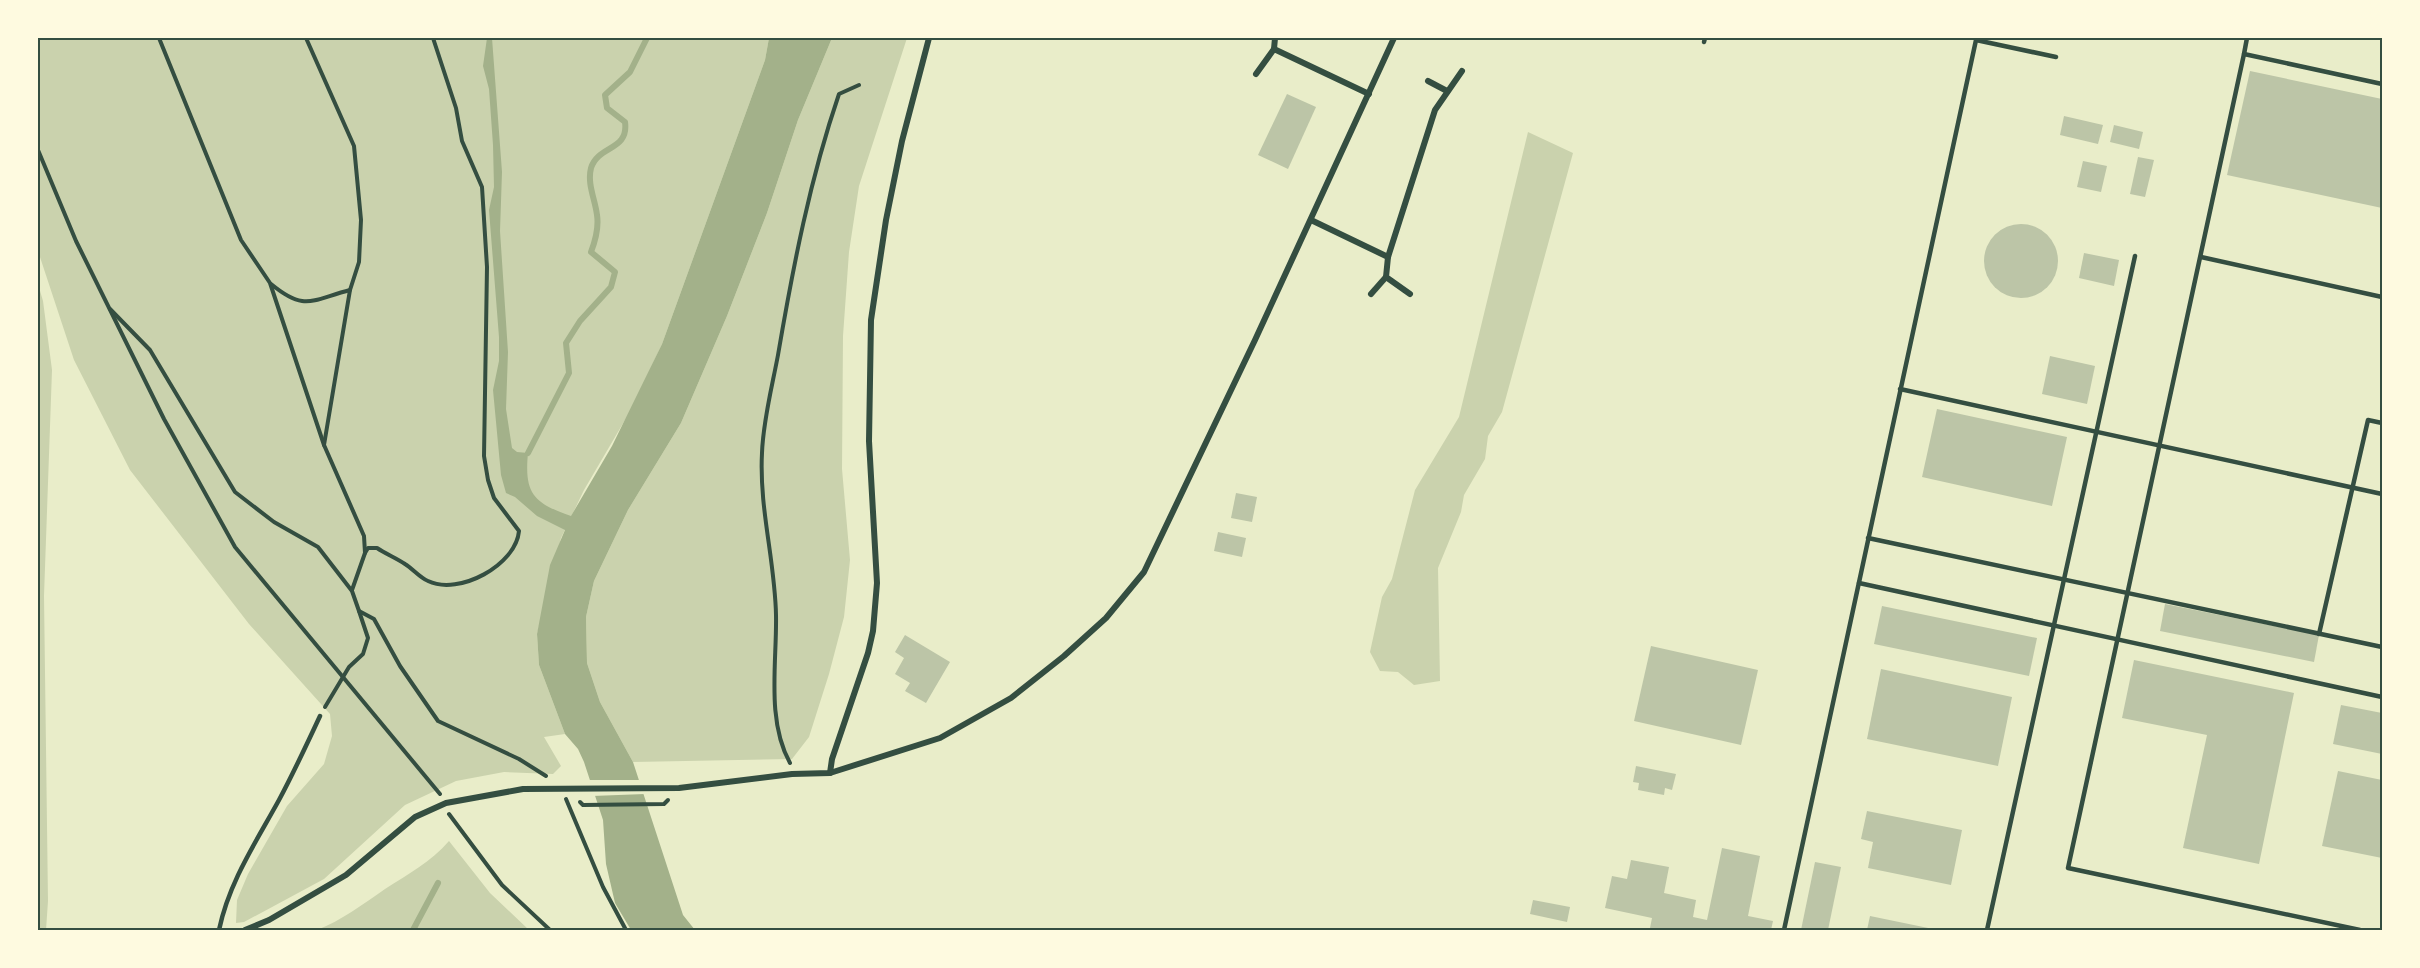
<svg xmlns="http://www.w3.org/2000/svg" width="2420" height="968" font-family="'Roboto Condensed',sans-serif">
  <style>
    .green { fill: #cad2ad }
    .water { fill: #a3b18a }
    .pier { fill: #e9edc9 }
    .lines { fill: none; stroke-linecap: round; stroke-linejoin: round }
    .stream { stroke: #a3b18a; stroke-width: 6 }
    .building { fill: #bcc5a7 }
    .path { stroke: #344e41; stroke-width: 4 }
    .service { stroke: #344e41; stroke-width: 4.5 }
    .minor { stroke: #344e41; stroke-width: 6 }
    .neatline { fill: none; stroke: #344e41; stroke-width: 2 }
  </style>
  <rect width="100%" height="100%" fill="#e9edc9"/>
  <g class="green">
    <path d="M38,38h731l-4,22 -103,284 -30,64 -48,82 -23,48 -24,96 2,31 26,69 -21,3 17,29 -8,8 -49,-2 -48,9 -51,24 -81,74 -80,43 -8,1 1,-23 11,-26 39,-68 37,-42 8,-28 -2,-22 -81,-90 -119,-154 -56,-110 -36,-109z"/>
    <path d="M832,38h75l-48,148 -10,66 -6,84 -1,133 8,91 -6,57 -15,57 -20,63 -17,22 -159,3 -33,-60 -13,-39 -1,-46 8,-36 34,-71 53,-87 46,-107 40,-103 31,-93z"/>
    <path d="M1528,132l45,21 -71,259 -14,24 -3,23 -21,36 -3,17 -23,56 2,113 -26,4 -16,-13 -18,-1 -10,-19 12,-55 10,-18 23,-89 44,-73z"/>
    <path d="M38,284l5,17 9,69 -8,226 4,305 -2,29h-8z"/>
    <path d="M449,841l41,52 39,37h-212c25,-10 45,-25 68,-41 23,-15 46,-27 64,-48z"/>
  </g>
  <path class="water" d="M487,38h5l10,134 -2,59 8,121 -2,57 6,39 5,4 11,1c-4,41 6,50 43,63l41,-70 50,-102 103,-284 4,-22h63l-34,82 -31,93 -40,103 -46,107 -53,87 -34,71 -8,36 1,46 13,39 33,60 50,153 12,15h-64l-16,-27 -9,-39 -3,-44 -19,-58 -6,-13 -13,-15 -26,-69 -2,-31 13,-69 15,-35 -28,-14 -22,-19 -9,-4 -5,-18 -8,-85 6,-29v-24l-10,-127 5,-23 -1,-42 -4,-56 -6,-23z"/>
  <path class="pier" d="M587,780h54l4,14 -53,2z"/>
  <g class="lines">
    <g class="stream">
      <path d="M528,453l41,-80 -3,-30 14,-22 31,-34 4,-15 -24,-20c5,-13 8,-24 6,-37 -2,-16 -10,-31 -6,-47 7,-23 38,-17 34,-46l-18,-14 -2,-13 25,-23 17,-34"/>
      <path d="M413,930l25,-47"/>
    </g>
  </g>
  <g class="building">
    <path d="M2250,71l132,28v109l-155,-33z"/>
    <path d="M1287,94l29,13 -28,62 -30,-14z"/>
    <path d="M2064,116l39,9 -5,19 -38,-9z"/>
    <path d="M2114,125l29,7 -4,17 -29,-7z"/>
    <path d="M2138,157l16,3 -9,37 -15,-3z"/>
    <path d="M2083,161l24,5 -6,26 -24,-5z"/>
    <circle cx="2021" cy="261" r="37"/>
    <path d="M2084,253l35,7 -5,26 -35,-8z"/>
    <path d="M2050,356l45,10 -8,38 -45,-10z"/>
    <path d="M1937,409l130,28 -15,69 -130,-29z"/>
    <path d="M1236,493l21,4 -5,25 -21,-4z"/>
    <path d="M1218,532l28,6 -4,19 -28,-6z"/>
    <path d="M2165,604l154,31 -5,27 -154,-31z"/>
    <path d="M1882,606l155,32 -8,38 -155,-32z"/>
    <path d="M905,635l45,27 -24,41 -21,-12 5,-8 -15,-9 9,-16 -9,-6z"/>
    <path d="M1651,646l107,24 -17,75 -107,-24z"/>
    <path d="M2134,660l160,33 -35,171 -76,-16 24,-113 -85,-17z"/>
    <path d="M1881,669l131,28 -14,69 -131,-27z"/>
    <path d="M2341,705l41,8v41l-49,-10z"/>
    <path d="M1636,766l40,8 -4,16 -7,-2 -1,7 -26,-5 1,-7 -6,-1z"/>
    <path d="M2338,771l44,9v78l-60,-12z"/>
    <path d="M1867,811l95,19 -11,55 -83,-17 5,-26 -12,-3z"/>
    <path d="M1722,848l38,8 -12,60 25,5 -2,9h-110l-11,-2 2,-10 -47,-10 7,-32 15,3 4,-19 38,7 -5,26 32,7 -3,17 14,3z"/>
    <path d="M1815,862l26,5 -13,63h-27z"/>
    <path d="M1533,900l37,7 -3,15 -37,-8z"/>
    <path d="M1870,916l63,13v1h-66z"/>
  </g>
  <g class="lines">
    <g class="path">
      <path d="M159,38l82,202 29,43 54,162"/>
      <path d="M306,38l48,108 7,74 -2,42 -9,28 -26,155 40,91 1,17 -13,37"/>
      <path d="M38,150l38,91 88,178 71,128 205,247"/>
      <path d="M271,284c34,28 40,16 79,6"/>
      <path d="M110,309l40,41 85,142 39,30 44,25 34,44 7,20 15,8 26,47 38,55 81,38 27,17"/>
      <path d="M365,553l3,-5h9c9,6 19,10 28,16 8,5 15,14 23,17 31,15 88,-16 91,-50l-25,-33 -6,-18 -4,-24 3,-189 -5,-80 -20,-46 -6,-33 -23,-70"/>
      <path d="M325,707l24,-40 14,-13 5,-16 -9,-27"/>
      <path d="M790,763c-24,-43 -13,-101 -14,-148 -1,-54 -17,-107 -14,-162 1,-32 10,-66 16,-98 15,-88 32,-176 61,-261l20,-9"/>
      <path d="M566,799l37,88 23,43"/>
      <path d="M580,802l3,3 81,-1 4,-4"/>
      <path d="M449,814l53,71 48,45"/>
    </g>
    <g class="service">
      <path d="M1704,42l1,-4"/>
      <path d="M2244,54l3,-16"/>
      <path d="M2201,257l181,40"/>
      <path d="M1900,389l482,105"/>
      <path d="M1868,538l514,109"/>
      <path d="M1859,583l523,114"/>
      <path d="M2319,634l49,-214 14,3"/>
      <path d="M219,930c10,-48 37,-88 60,-130 15,-28 28,-56 41,-84"/>
      <path d="M1784,930l192,-890 80,17"/>
      <path d="M1987,930l148,-674"/>
      <path d="M2360,930l-292,-62 176,-814 138,30"/>
    </g>
    <g class="minor">
      <path d="M1274,49l1,-11"/>
      <path d="M1256,74l18,-25 95,45"/>
      <path d="M1428,81l19,10"/>
      <path d="M1311,220l77,37"/>
      <path d="M1371,294l15,-17"/>
      <path d="M1410,294l-24,-17 2,-20 47,-147 27,-39"/>
      <path d="M830,773l2,-14 36,-106 5,-22 4,-48 -8,-142 2,-121 15,-100 16,-79 27,-103"/>
      <path d="M245,930l24,-10 77,-45 69,-58 31,-14 77,-14 156,-1 113,-14 38,-1 110,-35 71,-40 53,-42 42,-38 38,-46 111,-232 139,-302"/>
    </g>
  </g>
  <rect width="2420" height="968" fill="none" stroke="#fefae0" stroke-width="78"/>
  <rect x="39" y="39" width="2342" height="890" class="neatline"/>
</svg>
